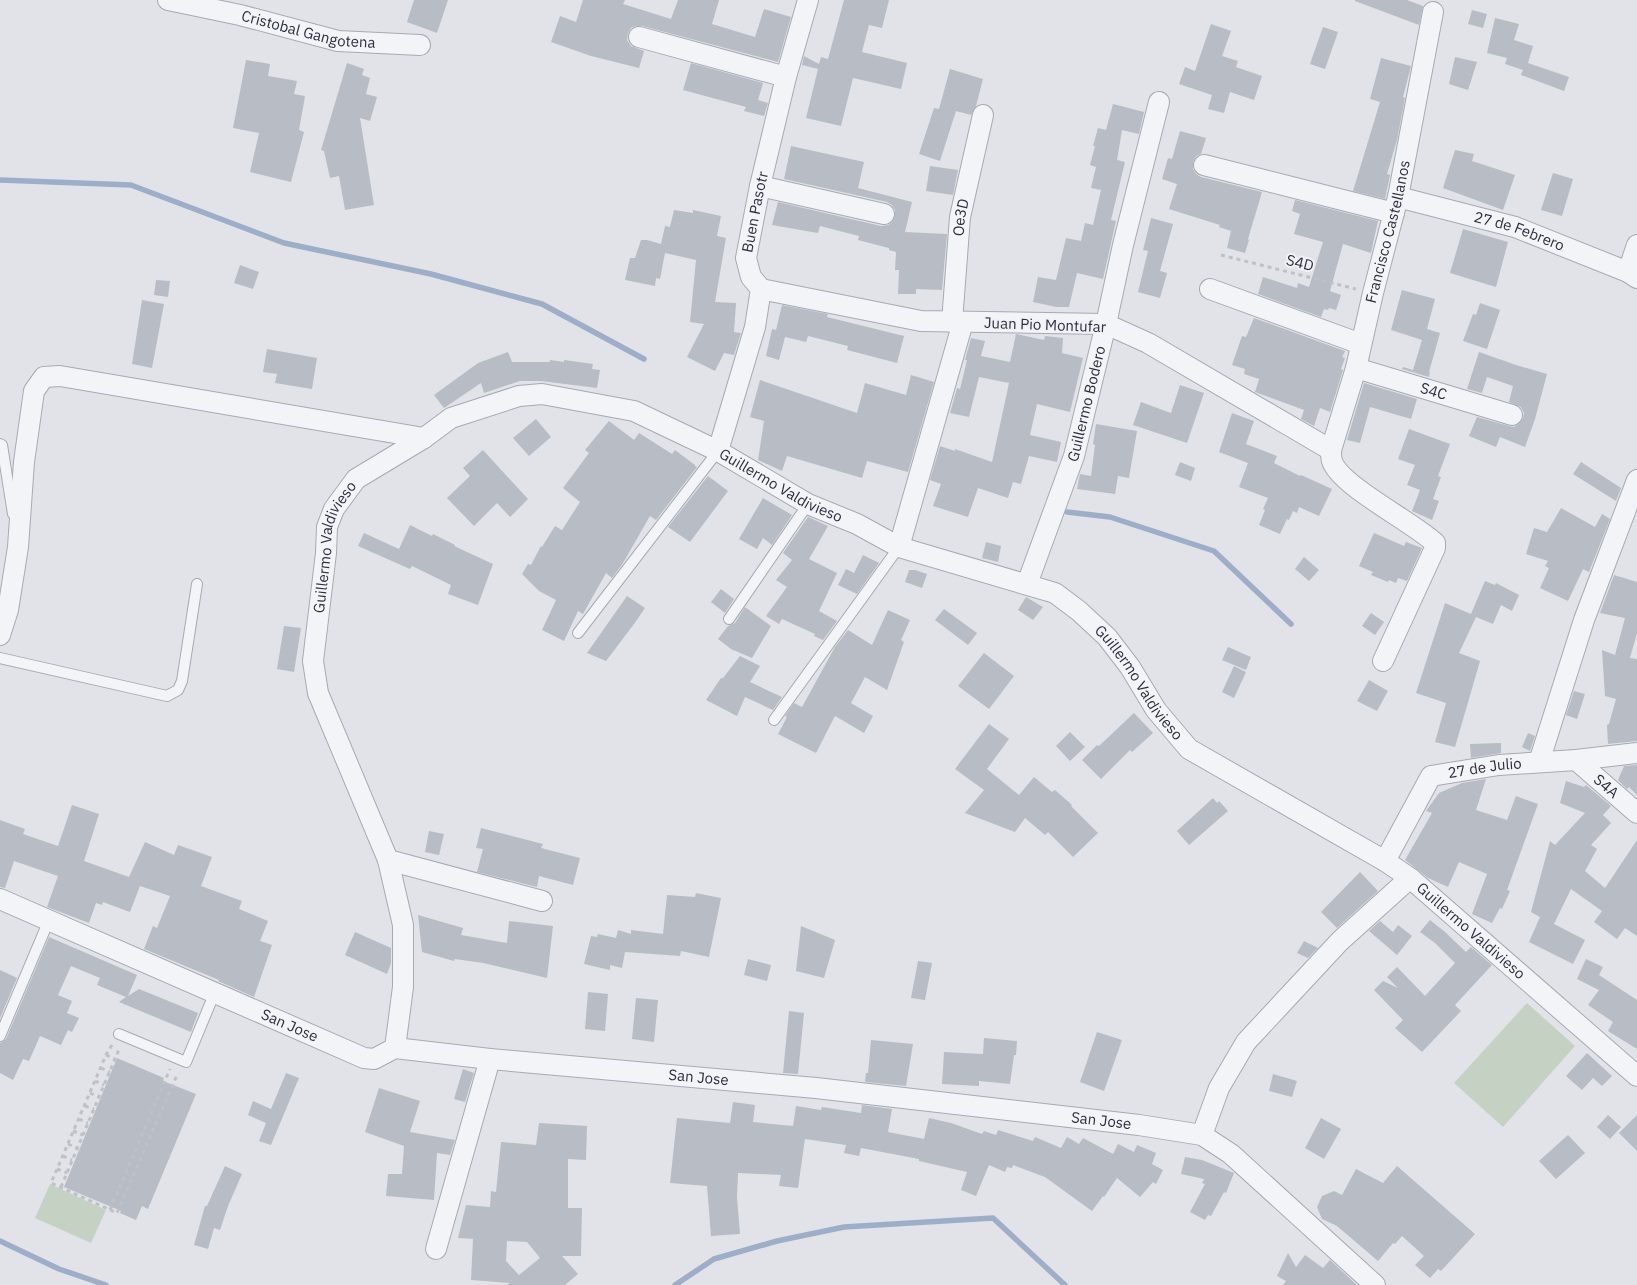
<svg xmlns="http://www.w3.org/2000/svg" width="1637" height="1285" font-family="'IBM Plex Sans',sans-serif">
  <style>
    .green { fill: #c5d2c3 }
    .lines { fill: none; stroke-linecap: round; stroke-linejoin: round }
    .stream { stroke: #9eaec7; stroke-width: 5.5 }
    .building { fill: #b8bcc5; fill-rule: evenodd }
    .service-casing { stroke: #a6aab3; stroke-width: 12 }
    .minor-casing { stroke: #a6aab3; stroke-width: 22 }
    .path { stroke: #bfc1c7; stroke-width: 3; stroke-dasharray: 4 4; stroke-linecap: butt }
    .service { stroke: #f3f4f7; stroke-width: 10 }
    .minor { stroke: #f3f4f7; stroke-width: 20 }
    .labels { text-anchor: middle; stroke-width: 4; stroke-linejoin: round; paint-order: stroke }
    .street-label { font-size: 15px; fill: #2a303f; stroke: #f0f2f6 }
  </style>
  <rect width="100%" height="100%" fill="#e1e3e9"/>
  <g class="green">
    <path d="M1527,1003l48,43 -72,81 -49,-44z"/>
    <path d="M50,1184l56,26 -15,33 -56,-25z"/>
  </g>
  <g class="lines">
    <g class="stream">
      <path d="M0,180l131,5 153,58 147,31 111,30 102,55"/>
      <path d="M1067,512l43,5 104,34 77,73"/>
      <path d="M0,1241l59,28 47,16"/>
      <path d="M675,1285l39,-26 63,-18 67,-14 149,-9 72,67"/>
    </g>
  </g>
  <g class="building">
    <path d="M414,0h34l-11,33 -30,-11z"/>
    <path d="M583,0h42l-2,4 48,15 7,-19h41l-7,24 43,13 9,-28 27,8 -13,45 -136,-36h-6l-5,2 -3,5 -1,7 4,6 13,5 -5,17 -48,-12 -40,-14 9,-26 16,6z"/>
    <path d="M844,0h45l-7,28 -13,-3 -7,27 45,11 -6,26 -48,-11 -12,48 -35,-8 12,-49 -16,-4 2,-9 15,8 2,-7 7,2z"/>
    <path d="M1355,0h52l16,6 -4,19 -64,-24z"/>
    <path d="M1472,10l15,4 -4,14 -15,-4z"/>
    <path d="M1495,18l24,6 -5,16 19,6 -5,17 41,14 -5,14 -43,-16 2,-5 -18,-6 2,-6 -20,-5z"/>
    <path d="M1211,24l20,7 -9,25 16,5 -2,6 26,9 -8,24 -24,-8 -6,21 -16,-4 4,-14 -33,-11 6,-17 10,4z"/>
    <path d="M1323,27l15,5 -13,37 -15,-5z"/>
    <path d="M1455,57l22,5 -9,28 -19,-6z"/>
    <path d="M1381,58l30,8 -8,31 2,1 -8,42 -10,34 3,1 -5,24 -32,-8 27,-89 -10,-3z"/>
    <path d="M246,60l24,4 -2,12 29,5 -3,13 11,2 -6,34 5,2 -13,50 -41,-10 9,-39 -26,-5z"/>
    <path d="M347,63l17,6 -2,6 8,3 -4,16 11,3 -7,24 -10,-3 14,87 -29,5 -6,-34 -9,2 -6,-27 -3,-1z"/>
    <path d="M691,63l72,20 -5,17 10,3 -4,13 -20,-5 2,-4 -63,-17z"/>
    <path d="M950,69l33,10 -7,27 -5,9 -15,-4 -16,50 -21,-7 15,-46 5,1z"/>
    <path d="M1113,104l31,8 -5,22 -17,-4 -5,30 8,2 -14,58 5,1 -13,58 -26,-6 -8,34h-13l-23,-5 5,-25 18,3 10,-42 15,3 4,-18 8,2 8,-35 -10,-2 5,-21 -6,-2 5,-19h-2l5,-18 8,2z"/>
    <path d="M1180,131l26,7 -5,16 -5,2 -3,6v7l3,5 5,3 61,15 -14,47 1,1 -4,13 -18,-5 4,-17 -12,-4 1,-2 -51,-16 8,-25 -15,-5 6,-21 4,1z"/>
    <path d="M791,146l73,16 -6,26 54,14 -7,30 42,2 -5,56 -26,-1v5h-18l1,-24h-4l1,-18 -7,-2v-2l-31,-8 1,-4 -39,-10 -2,7 -46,-8 6,-23 103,24 7,-1 4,-3 3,-5v-7l-3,-5 -5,-3 -103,-23z"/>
    <path d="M1455,150l19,4 -2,7 43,14 -12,35 -60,-22z"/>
    <path d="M930,166l28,4 -5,25 -27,-4z"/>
    <path d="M1553,173l20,6 -11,37 -21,-6z"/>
    <path d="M1295,200l83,21 -7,32 -28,-9 -13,47 11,4 -5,15 -7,-2 -1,2 -4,-1 -3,8 -63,-23 5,-17 34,11 1,-5 11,4 14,-45 -29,-8 6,-20 -8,-3z"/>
    <path d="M674,210l19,3v-3l28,6 -4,20 9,2 -11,64 21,1 -2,29 7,1 -7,22 -10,-2 -9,18 -28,-14 17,-33 -14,-2 6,-62 -31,-7 -5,26 -4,-1 -1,8 -30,-6 5,-22h5l6,-18h6l14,4 4,-18 5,1z"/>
    <path d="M1151,218l22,6 -13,47 7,2 -7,25 -22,-6 10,-41 -5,-1z"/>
    <path d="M1463,229l45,13 -12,45 -46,-14z"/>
    <path d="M240,265l19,7 -6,17 -19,-6z"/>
    <path d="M156,280l14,1 -2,16 -14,-2z"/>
    <path d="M1402,290l33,9 -8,30 13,4 -11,39h1l-1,5 -27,-8 1,-2 10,3 9,-30 -31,-10z"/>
    <path d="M142,300l22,4 -12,64 -20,-4z"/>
    <path d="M1480,303l20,7 -13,39 -24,-8 10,-27 3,1z"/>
    <path d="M782,305l46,9 -1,3 77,19 -7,27 -50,-13 1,-4 -40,-10 -2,6 -21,-5 -6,23 -13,-4 6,-27 4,1z"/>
    <path d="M1254,318l91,33 -3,6 3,1 -4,11 2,1 -13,42 -10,-4 -6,18 -13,-7 3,-9 -49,-18 4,-13 -15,-5 1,-5 -13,-4 10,-29 4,1z"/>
    <path d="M1016,334l28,6 1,-4 18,2 -1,15 21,5 -13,54 -33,-8 -7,31 31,7 -4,20 -28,-6 -8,28 -8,-2 -5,16 -30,-10 -10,29 -35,-11 8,-22 -11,-4 10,-34 15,5v-2l37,13 17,-79 -30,-6 -10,40 -19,-4 7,-25 3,1 7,-29h-2l6,-22 14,3 -4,15 29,6z"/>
    <path d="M267,349l50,9 -5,31 -37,-6 2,-9 -14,-2z"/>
    <path d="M508,352l4,10h38v-2l14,2v-2l29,4 -1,5 8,1 -3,18 -56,-7h-21l-36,12 -3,-10 -37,25 -10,-13 44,-32z"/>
    <path d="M1479,352l37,13 31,9 -12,45 -10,28 -25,-10 -4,10 -27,-11 8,-19 32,9 5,1 6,-4 3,-5 1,-5 -3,-6 -12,-5 4,-16 -26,-9 -5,16 -15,-4z"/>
    <path d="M911,375l23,7 -26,90 -41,-11 -5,17 -75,-22 -5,15 -24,-11 6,-39 -14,-4 10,-37 97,33 8,-30 41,12z"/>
    <path d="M1364,383l53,16 -6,20 -41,-12 -10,36 -13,-3z"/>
    <path d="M1180,385l24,8 -17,50 -54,-18 8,-23 30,11z"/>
    <path d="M1232,413l22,8 -8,23 31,12 -3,7 26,13 1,-1 31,14 -13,27 -20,-9 -2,6 -4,-2 -4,9 -2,-1 -7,15 -21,-9 6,-15 -2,-1 5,-11 -29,-11 9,-24 -29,-11z"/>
    <path d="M536,419l15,18 -22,19 -16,-18z"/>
    <path d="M609,421l25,19 5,-7 33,21 3,-4 20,15v1l2,1 -41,53 -6,-4 -27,47 -11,15 -6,-5 -23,41 -5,-3 -14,30 -22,-11 14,-30 -17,-9 -17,-17 6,-10 3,1 10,-19 1,1 13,-21 7,4 18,-28 -17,-14 26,-35 -4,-3z"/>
    <path d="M1096,424l41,7 -8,47 -11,-2 -3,18 -38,-5 3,-15 11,2 4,-31 -2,-1z"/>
    <path d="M1409,429l41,15 -12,32 3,1 -8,22 6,2 -7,19 -20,-9 8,-21 -13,-5 8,-20 -17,-6z"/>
    <path d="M483,450l45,49 -18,18 -13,-14 -23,23 -27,-28 23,-22 -7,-8z"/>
    <path d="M1180,462l15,6 -4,13 -16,-6z"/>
    <path d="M1581,462l40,26 -5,13 -43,-27z"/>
    <path d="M708,476l20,15 -38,51 -22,-15z"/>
    <path d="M763,498l29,17 -20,30 -9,-7 -6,11 -18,-10z"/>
    <path d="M1561,508l34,19 7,-13 8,5 -21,53 -6,-3 -15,32 -28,-13 9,-20 -4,-2 3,-5 -22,-7 8,-26 13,4z"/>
    <path d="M808,517l20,9 -19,33 28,14 -18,38 18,10 -14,19 -9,-4 1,-2 -33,-15 -3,5 -13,-8 21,-29 -11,-7 16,-20 -9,-7z"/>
    <path d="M410,525l22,11 1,-2 22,11 -1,1 39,18 -15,41 -30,-11 3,-9 -39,-19 -2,3 -52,-23 6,-13 35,16z"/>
    <path d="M1374,533l30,13 2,-4 16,6 -15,33 -9,-3 -2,5 -7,-3 -1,2 -17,-7 2,-3 -14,-6z"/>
    <path d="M986,542l15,4 -3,16 -16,-4z"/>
    <path d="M863,555l16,8 -22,31 -19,-9 8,-16 8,4z"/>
    <path d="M1304,557l15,13 -10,11 -14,-12z"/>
    <path d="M909,570h6l12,4 -5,14 -17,-6z"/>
    <path d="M1614,575l23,7v51l-7,25 7,1v82l-29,3 -1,-19 2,-1 7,-25 -11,-3 -3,-46 13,5 10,-37 -25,-5z"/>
    <path d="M1485,581l10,4 1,-2 23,12 -7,16 -11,-6 -8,19 -17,-7 -17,36 21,8 -25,86 -20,-5 11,-39 -30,-10 29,-90 26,11z"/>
    <path d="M721,589l13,10 -9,14 -14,-11z"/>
    <path d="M627,596l18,12 -11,16 -28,37 -19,-8z"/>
    <path d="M1026,597l17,10 -10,13 -15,-10z"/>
    <path d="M745,607l26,19 -19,32 -21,-9 -13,-10 10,-13 7,-3z"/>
    <path d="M944,609l33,24 -9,12 -33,-25z"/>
    <path d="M888,610l22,10 -9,20 3,2 -17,48 -22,-13 -14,26 22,13 -9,17 -29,-17 -19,37 -38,-19 9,-17 -2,-1 9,-13 8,4 33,-60 13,-17 24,15z"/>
    <path d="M1371,613l13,9 -9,13 -13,-9z"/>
    <path d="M284,626l17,2 -7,44 -17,-3z"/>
    <path d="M1228,647l23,10 -5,13 -24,-10z"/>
    <path d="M984,653l30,23 -25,33 -31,-23z"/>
    <path d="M740,656l20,10 -10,16 32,15 -9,13 -28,-13 -8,19 -31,-16 15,-22h2z"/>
    <path d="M1234,666l12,6 -12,26 -12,-6z"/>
    <path d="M1369,680l19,11 -11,20 -20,-10z"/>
    <path d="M1574,691l11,3 -8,25 -11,-4z"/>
    <path d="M1134,713l19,20 -21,19 -2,-2 -29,29 -19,-19 15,-15 2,1z"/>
    <path d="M989,724l20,15 -22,30 32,26 15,-18 18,15 3,-2 17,15 -1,1 27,27 -25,24 -25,-25 -3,3 -20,-17 -10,14 -50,-19 19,-23 -29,-21z"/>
    <path d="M1070,732l15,15 -15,14 -14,-15z"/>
    <path d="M1528,733l7,3 -5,15 -8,-4z"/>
    <path d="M1501,743v10l-30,5 -1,-14z"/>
    <path d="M1637,765v30l-8,-8 -2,2 -9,-9 6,-14z"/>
    <path d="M1486,779l-10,31 31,10 9,-24 22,8 -31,86 3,1 -8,18 -2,-1 -8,15 -20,-9 15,-40 -28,-12 -11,25 -20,-9 -23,-18 27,-47 -6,-2 13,-18 23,-10z"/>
    <path d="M1566,781l18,6 2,-2 25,21 -8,9 8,8 -20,22 6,4 -12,22 20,17 32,-48v96l-12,-8 -8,11 -23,-17 8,-11 -31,-22 -17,35 31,16 -12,24 -44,-22 11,-25 -9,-5 19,-71 5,4 30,-32 -25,-10z"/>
    <path d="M1213,798l4,5 2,-2 9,10 -39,34 -12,-14z"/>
    <path d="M72,805l27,9 -15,47 45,16 16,-35 29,13 4,-10 34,12 -11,29 41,15 -3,8 29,12 -8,20 12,4 -18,52 -36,-16 1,-1 -75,-31 9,-23 4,2 13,-32 -30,-10 -10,26 -27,-10 -1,3 -6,-2 -7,20 -42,-16 11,-31 -44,-15 -9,27 -5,-1v-67l25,9 -2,5 35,12z"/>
    <path d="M481,828l62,16 -2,4 39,10 -7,27 -34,-9 -2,11 -60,-15 6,-23 -7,-1z"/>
    <path d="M429,831l15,3 -5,21 -14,-3z"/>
    <path d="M1360,872l18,19 -41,37 -16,-16z"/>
    <path d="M696,893l25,5 -12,59 -28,-6 -1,5 -55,-4 -3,16 -12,-3v5l-26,-6 7,-28 6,1 1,-3 18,4 2,-8 13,4v-4l32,4 4,-39 28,2z"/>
    <path d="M418,915l45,13 -2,7 46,8 2,-22 44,5 -6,52 -64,-15 -28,-4 -1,2 -32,-9z"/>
    <path d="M1430,920l15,12 21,20 5,-5 21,18 -37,40 6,6 -39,41 -27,-24 8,-8 -29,-30 9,-9 15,7 -11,-11 10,-10 28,29 30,-33 -20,-20 -15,-11z"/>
    <path d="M1380,921l13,11 5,-7 14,11 -15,19 -28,-24z"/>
    <path d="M801,926l34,14 -11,38 -28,-7z"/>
    <path d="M355,932l36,16v15l-4,11 -42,-19z"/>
    <path d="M49,937l88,38 -9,21 11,-7 59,24 -7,19 -72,-30 7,-5 -29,-12 3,-7 -29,-12 -13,29 14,6 -5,12 12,5 -7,14 -4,-2 -7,15 -21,-9 -11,25 -6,-2 -10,21 -13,-7v-30l6,-4z"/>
    <path d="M1304,941l14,7 -10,10 -11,-5z"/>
    <path d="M748,959l23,6 -4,16 -23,-6z"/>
    <path d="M1586,959l17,8 -4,8 38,25v49l-29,-18 5,-9 -25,-17 11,-15 -22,-11z"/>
    <path d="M918,961l14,2 -7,37 -14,-2z"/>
    <path d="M0,970l17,8 -17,40z"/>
    <path d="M588,992l20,2 -3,37 -20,-2z"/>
    <path d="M636,998l22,2 -4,42 -22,-3z"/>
    <path d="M789,1011l15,2 -6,61 -15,-1z"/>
    <path d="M1097,1032l25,8 -18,51 -24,-9z"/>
    <path d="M984,1038l33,3 -1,14h-2l-4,29 -31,-3v5l-37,-2 2,-32 39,2z"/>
    <path d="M871,1040l42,4 -7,42 -41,-4 1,-9h2z"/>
    <path d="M1587,1053l25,23 -10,10 -9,-8 -11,12 -16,-14z"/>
    <path d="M117,1058l47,20 -1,3 33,13 -48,115 -6,-3 -6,14 -16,-7 1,-2 -57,-24z"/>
    <path d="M463,1069l11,4 -9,29 -11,-3z"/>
    <path d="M286,1073l13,5 -28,67 -12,-4 7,-18 -18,-8 5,-14 18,8z"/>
    <path d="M1273,1074l24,7 -5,16 -23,-6z"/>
    <path d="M379,1088l41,13 -10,31 45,8 -5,15 -13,-2 -3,47 -48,-4 2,-22h14l2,-28 -39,-14z"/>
    <path d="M733,1102l22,3 -2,17 40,4 3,-20 25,4 1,-3 39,6 1,-8 30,4 -4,23 36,7 5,-21 22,5 31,11 2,-3 12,4 2,-5 35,11 2,-4 26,11 6,-11 12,7 4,-6 30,16 5,-10 16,8 3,-7 19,8 -4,11 11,6 -7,14 -3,-2 -13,15 -23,-19 -13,19 -1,-1 -11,15 -47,-34 -32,-12 -1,3 -5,-1 -2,5 -16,-7 -13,31 -15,-6 6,-18 -48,-11v-2l-58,-11 -2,8 -15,-3 2,-8 -41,-6 -7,49 -19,-2 2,-11 -43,-2 -1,24 3,37 -29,2 -4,-50 -37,-3 7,-65 53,5z"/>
    <path d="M1608,1115l13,12 -11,12 -13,-12z"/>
    <path d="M1637,1115v36l-18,-18z"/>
    <path d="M1321,1118l20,11 -17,30 -19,-11z"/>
    <path d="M539,1123l48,3 -1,34 -18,-1v49h14l-1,48h-19l16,18 -13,11h-58l3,-2 -39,-3 2,-41 -15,-1 8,-33 24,2 1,-16 5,1 5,-50 35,3zM507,1241l20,1 13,16 -21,17 -13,-14z"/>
    <path d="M1568,1135l17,18 -29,26 -17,-18z"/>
    <path d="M1185,1157l17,3 32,13 -8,20 -2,-1 -13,24 -3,-1 -3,5 -15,-8 15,-28 -3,-1 2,-4 -23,-5z"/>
    <path d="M225,1166l17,8 -14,32 -8,24 -6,-2 -6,21 -14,-4 11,-39h2z"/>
    <path d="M1397,1166l78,68 -34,37 -3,-2 -8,9 -15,-13 9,-9 -22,-20 -7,8 -2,-1 -15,18 -41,-35 -15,-7 -5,-12 5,-11 12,-5 8,4 14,-26 27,14z"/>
    <path d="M1288,1253l8,14 9,-12 18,13 7,-8 27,25h-74l3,-4 -9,-5z"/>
  </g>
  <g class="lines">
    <defs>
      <g id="service">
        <path d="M0,444l2,1 11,69"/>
        <path d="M729,619l79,-115"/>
        <path d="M578,633l140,-182"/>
        <path d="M0,658l167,38 11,-6 4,-9 15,-97"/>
        <path d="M774,720l125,-173"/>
        <path d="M119,1034l67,28 29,-70"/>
        <path d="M0,1036l49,-116"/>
      </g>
      <g id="minor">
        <path id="s1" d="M168,0l72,15 98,26 82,4"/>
        <path d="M639,37l147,40"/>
        <path d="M1204,165l190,48"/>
        <path d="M760,186l124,28"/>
        <path id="s2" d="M1398,197l117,30 113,45 9,6"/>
        <path d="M1628,272l9,-27"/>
        <path d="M761,289l160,32 185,3 42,19 183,107"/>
        <path d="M1210,289l151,55"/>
        <path id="s3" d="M952,322l8,-105 23,-102"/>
        <path id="s4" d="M1356,368l156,47"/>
        <path id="s5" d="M718,451l37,-124 6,-38 -10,-12 -5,-19 14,-72 26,-109 22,-77"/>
        <path d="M899,547l64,-225"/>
        <path id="s6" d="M1027,584l47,-128 32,-132 17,-79 36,-143"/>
        <path d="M0,635l8,-25 10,-63 6,-85 10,-71 10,-14 16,-1 364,62"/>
        <path id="s7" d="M1383,661l52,-113v-5c-22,-21 -95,-57 -103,-82 -1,-3 -1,-8 -1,-11l25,-82 17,-75 25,-96 35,-185"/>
        <path id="s8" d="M1576,760l61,53"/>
        <path d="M1539,762l45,-142 53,-140"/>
        <path d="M388,860l154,41"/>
        <path id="s9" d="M1385,861l46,-85 68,-11 77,-5 61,-7"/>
        <path id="s10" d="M0,899l364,159 10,1 21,-11 95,11 326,29 323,37 63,10 29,19 144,131"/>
        <path id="s11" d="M395,1048l8,-61v-62l-15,-65 -70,-167 -5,-32 13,-108 1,-26 7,-18 22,-30 68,-41 27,-20 68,-22 23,-2 92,17 84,40 90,53 49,20 42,23 156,46 24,18 28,26 23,30 26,43 33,39 196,112 25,17 227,198"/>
        <path d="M1202,1135l17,-47 27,-46 94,-101 70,-63"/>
        <path d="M436,1249l54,-190"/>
      </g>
    </defs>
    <use href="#service" class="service-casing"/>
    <use href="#minor" class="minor-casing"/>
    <g class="path">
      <path d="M1221,255l135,34"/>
      <path d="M112,1045l-6,10 -55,128 66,30 61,-140"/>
      <path d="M106,1055l9,4"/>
      <path d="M101,1068l9,4"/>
      <path d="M95,1081l9,4"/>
      <path d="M90,1093l9,4"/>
      <path d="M85,1106l9,3"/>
      <path d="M79,1119l9,4"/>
      <path d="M73,1131l10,4"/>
      <path d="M68,1144l9,4"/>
      <path d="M63,1156l9,4"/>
      <path d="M57,1169l10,4"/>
      <path d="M61,1187l59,-140"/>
      <path d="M110,1210l60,-141"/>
    </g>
    <use href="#service" class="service"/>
    <use href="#minor" class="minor"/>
  </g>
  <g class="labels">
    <g class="street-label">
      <text dy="5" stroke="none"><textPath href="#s1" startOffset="144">Cristobal Gangotena</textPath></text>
      <text dy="5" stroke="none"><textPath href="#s5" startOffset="250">Buen Pasotr</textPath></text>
      <text dy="5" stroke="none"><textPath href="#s3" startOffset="105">Oe3D</textPath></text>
      <text dy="5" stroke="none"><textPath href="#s7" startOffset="499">Francisco Castellanos</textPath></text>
      <text dy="5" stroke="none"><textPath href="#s2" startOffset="126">27 de Febrero</textPath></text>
      <text transform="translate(1300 263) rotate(14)" y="5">S4D</text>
      <text transform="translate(1045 325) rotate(2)" y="5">Juan Pio Montufar</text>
      <text dy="5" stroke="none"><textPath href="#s4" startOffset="81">S4C</textPath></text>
      <text dy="5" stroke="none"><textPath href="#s6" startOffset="190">Guillermo Bodero</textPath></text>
      <text dy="5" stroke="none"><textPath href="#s11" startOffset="1061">Guillermo Valdivieso</textPath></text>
      <text dy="5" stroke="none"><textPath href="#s11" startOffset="521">Guillermo Valdivieso</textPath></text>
      <text dy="5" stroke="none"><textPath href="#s11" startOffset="1481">Guillermo Valdivieso</textPath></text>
      <text dy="5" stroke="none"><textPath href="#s9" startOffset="151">27 de Julio</textPath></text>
      <text dy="5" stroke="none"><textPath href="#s8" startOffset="40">S4A</textPath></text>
      <text dy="5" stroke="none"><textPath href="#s11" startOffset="1901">Guillermo Valdivieso</textPath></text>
      <text dy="5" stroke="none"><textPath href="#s10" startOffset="316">San Jose</textPath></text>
      <text dy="5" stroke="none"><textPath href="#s10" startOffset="736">San Jose</textPath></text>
      <text dy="5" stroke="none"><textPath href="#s10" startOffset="1141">San Jose</textPath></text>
    </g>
  </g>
</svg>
